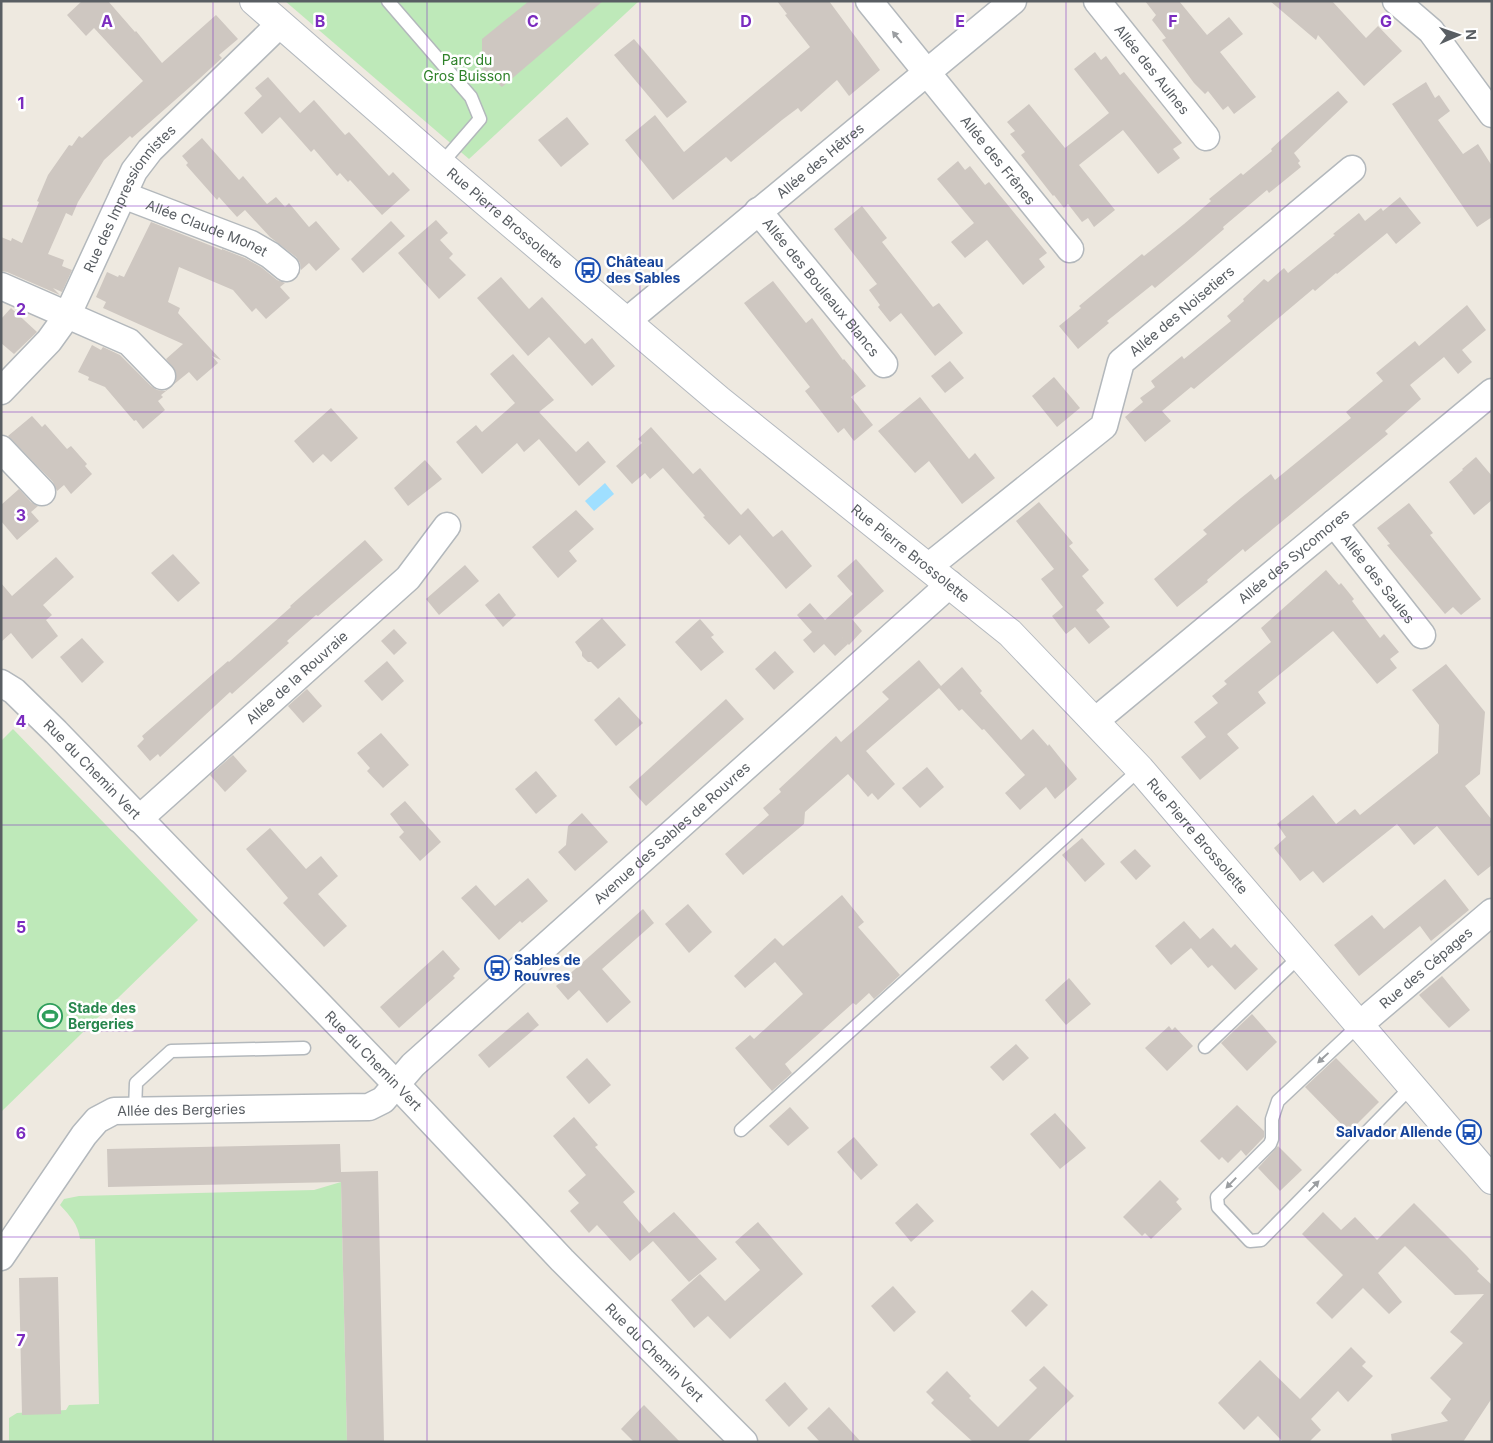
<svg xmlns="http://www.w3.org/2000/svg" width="1493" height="1443" font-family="Inter,sans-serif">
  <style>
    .green { fill: #bee9b9 }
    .water { fill: #9fdfff }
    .building { fill: #cec7c1 }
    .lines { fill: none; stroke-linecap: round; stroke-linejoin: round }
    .lane-casing { stroke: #b3b8bc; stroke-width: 15 }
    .street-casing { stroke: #b3b8bc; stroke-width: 29 }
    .secondary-casing { stroke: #b4b9bf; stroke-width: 30 }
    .lane { stroke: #fff; stroke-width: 12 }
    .street { stroke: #fff; stroke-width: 26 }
    .secondary { stroke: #fff; stroke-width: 28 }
    .oneway { fill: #9b9ea1 }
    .grid { fill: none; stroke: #7b2cbf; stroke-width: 1; stroke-opacity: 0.55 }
    .labels { text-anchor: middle; stroke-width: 5; stroke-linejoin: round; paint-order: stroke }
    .park-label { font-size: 14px; fill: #2f822a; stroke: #fff }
    .street-label { font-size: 14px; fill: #595e63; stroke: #fff }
    .transit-label { font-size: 14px; font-weight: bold; fill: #164399; stroke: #fff; text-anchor: start }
    .leisure-label { font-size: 14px; font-weight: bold; fill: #27864d; stroke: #fff; text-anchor: start }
    .grid-label { font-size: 16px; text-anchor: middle; font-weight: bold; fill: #7b2cbf; stroke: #fff; stroke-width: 5; stroke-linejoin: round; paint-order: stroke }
  </style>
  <rect width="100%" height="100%" fill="#eee9e0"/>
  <g class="green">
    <path d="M285,1h354l-170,158z"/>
    <path d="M13,729l185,191 -197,192v-371z"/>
    <path d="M341,1182l6,260h-338v-24l8,-5 49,-3 3,-5 30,-1 -4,-165h-15c-2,-15 -10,-23 -20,-34l4,-6 15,-3 235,-6z"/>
  </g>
  <path class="water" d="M605,483l9,11 -20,17 -9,-10z"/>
  <g class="building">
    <path d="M82,1h26l27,31 1,-1 26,32 54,-48 22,24 -19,16 3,3 -23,21 -67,59 -2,-2 -26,24 -26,42 -6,14 -6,-3 -18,41 16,6 -2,6 10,4 -10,22 -9,-4 7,7 -53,-23 -6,-1v-34l10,4 1,-3 10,5 17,-41 -2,-1 11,-26 21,-30 3,1 7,-10 3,2 61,-57 -49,-53 -8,8 -19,-21z"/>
    <path d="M529,1h74l-101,86 -20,-16v-32z"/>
    <path d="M777,1h52l51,69 -31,26 -12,-16 -36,32 -3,-4 -16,12 -51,42 -5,-5 -53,43 -48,-60 30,-25 29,37 126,-105 -25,-32 2,-1z"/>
    <path d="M1145,1h34l28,34 22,-18 14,17 -23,18 36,45 -22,17 -6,-8 -5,4 -15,-19 -3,3 -11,-11 -32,-43 4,-2 -14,-18 4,-5z"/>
    <path d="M1270,1h62l34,37 12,-12 24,25 -38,35 -46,-51 -2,5z"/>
    <path d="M634,39l53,63 -20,16 -53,-63z"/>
    <path d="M1095,52l6,8 5,-4 14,19 4,-3 58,71 -9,6 7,9 -22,16 -35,-44 -44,35 36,45 -21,17 -6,-9 -6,4 -14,-18 -4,4 -10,-13 -1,1 -32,-41 4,-3 -15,-18 5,-3 -8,-9 22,-18 36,44 23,-18 21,-17 -35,-44z"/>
    <path d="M268,77l32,36 14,-13 31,35 4,-3 40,44 4,-4 17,18 -28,25 -32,-35 -2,2 -8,-9 -3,3 -23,-27 -3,3 -31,-35 -18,17 -18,-21 18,-17 -7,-8z"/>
    <path d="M1426,82l9,16 4,-3 11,16 -12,9 25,34 15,-10 14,22v51l-15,10 -85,-123z"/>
    <path d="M1338,91l10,11 -54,51 6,8 -2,2 3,4 -32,26 -2,-3 -44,37 1,2 -31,27 -38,32 -3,-3 -45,36 2,2 -31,26 -19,-23 22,-18 -2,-2 63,-52 2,2 40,-32 27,-23 -2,-2 32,-26 2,2 29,-24 -1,-2 15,-14z"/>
    <path d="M567,117l22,27 -28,23 -23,-27z"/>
    <path d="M202,138l37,42 4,-4 24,28 9,-7 9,10 4,-4 20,24 7,-6 24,28 -24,22 -7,-8 -8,7 -1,-7 -4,-6 -26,-20 -25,-27 -8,7 -18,-20 -2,3 -31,-35 2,-2 -6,-7z"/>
    <path d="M958,161l7,9 5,-4 15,19 4,-3 58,71 -8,6 6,8 -22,18 -36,-45 -22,18 -14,-16 23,-19 -37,-44z"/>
    <path d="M1400,197l21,26 -25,21 -9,-11 -50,41 -1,-1 -21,18 -2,-2 -119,100 -3,-2 -29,24 9,10 -26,21 -20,-25 18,-15 -3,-4 15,-11 -4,-6 31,-25 2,3 47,-38 -4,-5 17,-15 -1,-2 21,-20 4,3 16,-14 4,5 47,-38 -2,-1 26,-21 6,8 16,-13 2,3z"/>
    <path d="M862,206l25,32 -5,4 51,65 6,-4 24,30 -28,23 -34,-43 -11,9 -12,-15 2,-2 -11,-15 8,-6 -43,-55z"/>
    <path d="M436,220l12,13 -8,7 13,14 -4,4 17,17 -27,24 -41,-46z"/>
    <path d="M391,221l14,15 -42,37 -12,-14z"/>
    <path d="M151,222l71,28v-1l23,9 16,9 16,13 8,3 -5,4 10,11 -24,21 -10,-11 -4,4 -19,-22 -54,-23 -11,35 12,6 -2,5 43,47 -9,-4 6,7 -21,18 -8,-9 -16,13 3,-5v-8l-10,-13 17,-15 -80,-36 3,-6 -10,-5 11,-25 11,5 1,-2 5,2z"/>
    <path d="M501,277l28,32 13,-12 43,47 7,-6 23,28 -23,20 -43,-49 -21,19 -51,-58z"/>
    <path d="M773,281l33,42 6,-5 31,42 1,-1 22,27 -15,11 22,28 -19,16 -10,-13 -6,5 -33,-42 5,-4 -66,-84z"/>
    <path d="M1467,305l19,25 -24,20 10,12 -14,12 -14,-17 -34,28 11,14 -36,32 3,3 -143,118 -2,-3 -36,31 1,2 -31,25 -23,-28 53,-45 -4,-4 38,-32 30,-24 4,6 76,-62 -5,-6 37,-31 -7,-8 39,-32 4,5z"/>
    <path d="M11,308l26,24 -23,22 -13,-11v-24z"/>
    <path d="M92,345l9,5 2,-3 17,8 31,31 6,4 8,1 5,-3 -9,7 2,2 -5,4 7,9 -22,19 -7,-9 -2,1 -29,-34 -17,-7 1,-3 -11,-5z"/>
    <path d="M513,354l41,46 -15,12 37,40 12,-11 18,21 -27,24 -40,-47 -15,13 -7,-9 -35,31 -26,-32 20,-17 6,7 33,-29 -25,-29z"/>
    <path d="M950,361l14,17 -19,15 -14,-17z"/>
    <path d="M1054,377l26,31 -23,19 -25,-31z"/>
    <path d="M920,397l49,62 6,-6 20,25 -33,26 -33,-43 -14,12 -37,-42z"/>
    <path d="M331,408l27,30 -27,24 -8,-8 -10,9 -19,-22z"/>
    <path d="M32,416l10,11 3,-3 22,25 4,-3 16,18 -2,2 7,8 -21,20 -7,-9 -7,6 -4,-9 -45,-46z"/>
    <path d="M651,427l42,47 7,-6 41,47 7,-7 25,29 9,-7 30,36 -26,23 -46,-54 -11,10 -26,-28 2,-1 -42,-48 -13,11 -5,-6 -13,11 -16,-18 26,-23 -4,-4z"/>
    <path d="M1476,457l16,19v24l-18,15 -25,-33 14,-12 -1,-1z"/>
    <path d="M425,460l17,19 -34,27 -14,-18z"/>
    <path d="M19,489l12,13 7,4 -7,6 8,9 -22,19 -16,-19v-16z"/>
    <path d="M1039,502l34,41 -4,3 20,24 -7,6 22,27 -8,7 14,17 -21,17 -14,-17 -9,7 -14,-18 11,-9 -22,-28 13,-10 -38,-48z"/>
    <path d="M1409,503l24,30 -3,2 51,64 -20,16 -8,-8 -8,7 -58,-69 3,-1 -13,-16z"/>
    <path d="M576,510l18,19 -25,22 8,10 -19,17 -26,-31z"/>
    <path d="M365,540l18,20 -65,56 -2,-1 -29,26 2,2 -57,51 -2,-2 -70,65 -2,-3 -8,7 -13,-15 7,-7 -2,-3 86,-75 1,1 62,-55 -1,-1z"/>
    <path d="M173,554l27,29 -22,19 -27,-29z"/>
    <path d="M56,557l18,20 -31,28 9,10 -6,5 12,16 -26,23 -21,-26 -10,9v-59l11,13z"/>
    <path d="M856,559l28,32 -32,28 10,12 -13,14 -12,-13 11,12 -13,12 -11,-12 -10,9 -11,-13 9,-8 -15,-17 13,-12 15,17 28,-26 -16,-18z"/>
    <path d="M465,565l14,16 -40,34 -13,-16z"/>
    <path d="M1326,570l13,15 2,-2 13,16 -2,2 28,37 4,-4 15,18 -9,7 7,9 -20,16 -44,-53 -75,61 8,11 -39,31 12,14 -39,32 -19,-23 25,-20 -12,-15 24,-19 -6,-7 15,-12 -3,-3 47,-39 -10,-14z"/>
    <path d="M499,593l17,22 -13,12 -18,-22z"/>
    <path d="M602,618l24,27 -28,24 -7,-7h-3l-6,-6v-4l-7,-10z"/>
    <path d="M700,619l14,16 -3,2 13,15 -23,19 -26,-29z"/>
    <path d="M394,629l13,14 -13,12 -13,-14z"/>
    <path d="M82,638l22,24 -22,21 -22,-26z"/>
    <path d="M775,651l19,21 -20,18 -19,-21z"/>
    <path d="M919,660l22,26 21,-19 20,24 -2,2 41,47 12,-11 15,17 1,-2 28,35 -22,20 -9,-12 -26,23 -15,-17 20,-18 -41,-46 -2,1 -20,-21 -3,2 -20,-23 -73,63 29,33 -17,16 -6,-7 -4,4 -20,-23 -43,38 -1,12 -61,51 -18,-21 44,-39 -6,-7 18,-16 -2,-3 57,-53 5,6 48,-43 -7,-7z"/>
    <path d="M387,661l17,20 -22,20 -18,-20z"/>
    <path d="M1446,664l39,48 -5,62 -15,12 27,34v45l-14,11 -41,-50 -23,19 -17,-21 -74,59 -10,-12 -13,10 -26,-33 12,-11 -9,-13 36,-29 23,29 19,-15 5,6 78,-62 1,-28 -27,-35z"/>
    <path d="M307,689l15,17 -19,17 -15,-17z"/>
    <path d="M619,697l24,26 -27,23 -22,-26z"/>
    <path d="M726,699l18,20 -98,87 -17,-19z"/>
    <path d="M381,733l28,32 -26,23 -16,-17 3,-3 -13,-15z"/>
    <path d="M233,755l14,16 -22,21 -15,-17z"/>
    <path d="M927,767l17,20 -24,21 -18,-20z"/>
    <path d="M536,771l21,25 -21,18 -21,-25z"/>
    <path d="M405,801l36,41 -21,19 -21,-24 5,-5 -14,-18z"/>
    <path d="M582,813l26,29 -33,29 -17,-19 8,-7 2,-19z"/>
    <path d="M270,828l36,41 15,-13 17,20 -20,18 29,32 -23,21 -41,-44 5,-5 -42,-49z"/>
    <path d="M1082,838l23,26 -20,18 -23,-27z"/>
    <path d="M1135,849l16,17 -15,14 -16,-18z"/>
    <path d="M528,878l20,23 -26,22 -2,-2 -21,19 -38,-42 15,-13 19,21z"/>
    <path d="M1445,879l24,31 -38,31 -11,-15 -61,50 -25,-31 38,-30 12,14z"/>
    <path d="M842,895l22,27 -6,5 42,48 -26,24 -5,-6 -13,12 -3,-2 -68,61 7,9 -20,18 -37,-43 15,-13 4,4 49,-45 -28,-32 -30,26 -11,-12 41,-38 8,8z"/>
    <path d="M688,904l24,28 -23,21 -24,-29z"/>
    <path d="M643,909l11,14 -52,46 29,33 -24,21 -28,-33 -11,10 -12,-14z"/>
    <path d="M1184,921l16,18 13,-11 18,20 4,-4 23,25 -23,21 -23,-25 -4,3 -17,-20 -20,17 -16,-19z"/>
    <path d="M443,950l17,19 -7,7 2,2 -56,50 -19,-21z"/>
    <path d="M1442,976l28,34 -21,18 -30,-33z"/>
    <path d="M1069,978l22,26 -25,21 -21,-25z"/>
    <path d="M528,1012l11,13 -50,43 -11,-13z"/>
    <path d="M1252,1014l25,28 -30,29 -26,-28z"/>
    <path d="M1169,1026l3,4 3,-3 18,19 -26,25 -22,-23z"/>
    <path d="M1016,1044l13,14 -26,23 -13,-14z"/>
    <path d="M587,1058l24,27 -22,19 -23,-27z"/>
    <path d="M1336,1058l43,44 -30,30 -44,-45z"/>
    <path d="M1237,1105l27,26v6l-18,19 -5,-6 -13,13 -6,-6 -3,3 -19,-19z"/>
    <path d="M790,1107l19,21 -21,18 -19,-20z"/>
    <path d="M1055,1113l31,35 -26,21 -30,-35z"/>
    <path d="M574,1117l24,28 -3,2 40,45 -12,10 26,31 25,-21 43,47 -28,23 -36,-41 -23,20 -33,-36 -8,8 -19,-22 9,-8 -11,-12 18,-16 -33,-39z"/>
    <path d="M854,1137l24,28 -17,15 -24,-28z"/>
    <path d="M340,1144l1,28 37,-1 6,271h-37l-6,-260 -233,5 -1,-38z"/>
    <path d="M1278,1146l24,24 -22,21 -22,-23z"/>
    <path d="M1160,1180l19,19 -3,3 6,7 -31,30 -6,-6 -3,3 -19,-19z"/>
    <path d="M917,1203l17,18 -23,21 -16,-19z"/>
    <path d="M1414,1203l53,53 12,13 -2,2 15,14v113l-29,44h-71l-1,-8 57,-13 -7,-8 10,-14 -21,-21 33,-35 -13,-11 34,-38 -29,1 -50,-49 -27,27 24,29 -13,12 -26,-26 -31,31 -16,-16 27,-28 -41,-41 21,-22 18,18 14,-13 22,23z"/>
    <path d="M758,1222l45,52 -73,65 -22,-23 -14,12 -23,-28 29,-26 25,27 35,-31 -25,-28z"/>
    <path d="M58,1277l3,137 -39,1 -3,-137z"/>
    <path d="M893,1286l23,26 -22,20 -23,-26z"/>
    <path d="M1032,1290l16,15 -22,22 -15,-16z"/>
    <path d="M1351,1347l15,15 -4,4 11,10 -25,26 -10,-11 -27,28 10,11 -12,12h-26l-25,-26 -14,14 -26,-27 42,-43 40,39z"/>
    <path d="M1044,1366l30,30 -47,46h-54l-36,-33 -6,-6 3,-3 -8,-8 21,-21 24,25 -2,2 29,29 39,-39 -8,-8z"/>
    <path d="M785,1382l23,27 -19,18 -24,-27z"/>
    <path d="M644,1405l36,37h-46l-13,-13z"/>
    <path d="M829,1407l32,35h-41l-13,-14z"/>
  </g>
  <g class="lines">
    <defs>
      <g id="lane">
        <path d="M388,1l83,96 9,22 -39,45"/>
        <path d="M1359,1025l-81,76 -6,18v20l-2,5 -53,53 1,10 32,34 11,-1 151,-154"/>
        <path d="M1205,1047l95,-91"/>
        <path d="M135,1110l1,-27 35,-32 133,-3"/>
        <path d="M741,1130l399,-361"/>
      </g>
      <g id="street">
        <path id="s1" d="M869,1l201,248"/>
        <path id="s2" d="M1097,1l109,136"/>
        <path d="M1396,1l35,30 61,83"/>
        <path id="s3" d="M123,195l128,49 19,11 16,13"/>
        <path id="s4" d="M758,211l126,153"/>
        <path d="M1,286l128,56 33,34"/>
        <path id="s5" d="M627,321l386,-320"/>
        <path id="s6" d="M1,391l48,-50 18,-25 67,-145 16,-21 130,-126"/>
        <path d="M1,449l41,43"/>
        <path id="s7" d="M1334,523l88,112"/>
        <path id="s8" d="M928,567l176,-141 17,-64 231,-193"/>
        <path id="s9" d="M1,683l13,8 42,41 340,352 166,176 182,182"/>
        <path id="s10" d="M1095,721l397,-329"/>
        <path id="s11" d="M139,819l269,-241 39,-52"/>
        <path id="s12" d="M1359,1025l133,-113"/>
        <path id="s13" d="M1,1257l83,-122 13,-15 17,-9 255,-4 14,-7 30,-35 537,-481"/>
      </g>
      <g id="secondary">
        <path id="s14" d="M254,1l187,163 278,236 291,233 130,136 352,411"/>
      </g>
    </defs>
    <use href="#lane" class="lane-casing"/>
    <use href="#street" class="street-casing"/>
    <use href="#secondary" class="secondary-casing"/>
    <use href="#lane" class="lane"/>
    <use href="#street" class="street"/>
    <use href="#secondary" class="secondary"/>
  </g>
  <defs><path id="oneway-solid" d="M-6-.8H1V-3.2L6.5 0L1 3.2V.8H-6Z" transform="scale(1.25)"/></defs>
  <g class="oneway">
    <use href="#oneway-solid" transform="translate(897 37) rotate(-129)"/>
    <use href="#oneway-solid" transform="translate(1323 1058) rotate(137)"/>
    <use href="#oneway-solid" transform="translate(1231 1183) rotate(134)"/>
    <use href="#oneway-solid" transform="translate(1314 1186) rotate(-46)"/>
  </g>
  <path class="grid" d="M213,1v1441M427,1v1441M640,1v1441M853,1v1441M1066,1v1441M1280,1v1441M1,206h1491M1,412h1491M1,618h1491M1,825h1491M1,1031h1491M1,1237h1491"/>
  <defs>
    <symbol id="bus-ring" viewBox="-11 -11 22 22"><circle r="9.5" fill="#fff" stroke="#1a4fb4" stroke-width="1.5"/><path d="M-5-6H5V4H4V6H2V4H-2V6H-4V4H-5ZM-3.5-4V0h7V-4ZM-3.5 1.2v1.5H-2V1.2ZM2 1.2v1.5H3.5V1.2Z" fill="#1a4fb4"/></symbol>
    <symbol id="stadium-ring" viewBox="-11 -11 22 22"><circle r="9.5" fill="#fff" stroke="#2e9e5b" stroke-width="1.5"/><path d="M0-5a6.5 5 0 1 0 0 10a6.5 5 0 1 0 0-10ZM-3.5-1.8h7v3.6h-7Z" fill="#2e9e5b"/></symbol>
  </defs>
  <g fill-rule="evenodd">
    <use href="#bus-ring" x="574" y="256" width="28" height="28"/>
    <use href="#bus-ring" x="483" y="954" width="28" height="28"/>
    <use href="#stadium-ring" x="36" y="1002" width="28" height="28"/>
    <use href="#bus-ring" x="1455" y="1118" width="28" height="28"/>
  </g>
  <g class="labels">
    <g class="park-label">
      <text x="467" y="65">Parc du<tspan x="467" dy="16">Gros Buisson</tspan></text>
    </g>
    <g class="street-label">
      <text dy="5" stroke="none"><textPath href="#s2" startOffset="88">Allée des Aulnes</textPath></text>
      <text dy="5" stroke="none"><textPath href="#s5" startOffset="251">Allée des Hêtres</textPath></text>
      <text dy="5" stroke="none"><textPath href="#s1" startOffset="205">Allée des Frênes</textPath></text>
      <text dy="5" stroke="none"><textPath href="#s6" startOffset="234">Rue des Impressionnistes</textPath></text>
      <text dy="5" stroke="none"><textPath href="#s14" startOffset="332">Rue Pierre Brossolette</textPath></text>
      <text dy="5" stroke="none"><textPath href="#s3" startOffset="90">Allée Claude Monet</textPath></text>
      <text dy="5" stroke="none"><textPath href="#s4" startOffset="99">Allée des Bouleaux Blancs</textPath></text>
      <text dy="5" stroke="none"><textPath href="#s8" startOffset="371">Allée des Noisetiers</textPath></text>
      <text dy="5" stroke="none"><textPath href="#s14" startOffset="858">Rue Pierre Brossolette</textPath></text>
      <text dy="5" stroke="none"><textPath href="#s10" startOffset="258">Allée des Sycomores</textPath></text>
      <text dy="5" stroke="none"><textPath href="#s7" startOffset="71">Allée des Saules</textPath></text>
      <text dy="5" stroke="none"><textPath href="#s11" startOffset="212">Allée de la Rouvraie</textPath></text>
      <text dy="5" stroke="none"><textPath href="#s9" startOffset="126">Rue du Chemin Vert</textPath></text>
      <text dy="5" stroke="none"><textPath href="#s13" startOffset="851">Avenue des Sables de Rouvres</textPath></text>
      <text dy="5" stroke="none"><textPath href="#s14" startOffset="1262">Rue Pierre Brossolette</textPath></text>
      <text dy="5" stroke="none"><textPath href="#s12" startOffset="88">Rue des Cépages</textPath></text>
      <text dy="5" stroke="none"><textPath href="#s9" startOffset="531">Rue du Chemin Vert</textPath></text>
      <text dy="5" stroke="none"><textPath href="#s13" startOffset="254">Allée des Bergeries</textPath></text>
      <text dy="5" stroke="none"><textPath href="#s9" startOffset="936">Rue du Chemin Vert</textPath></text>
    </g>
    <g class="transit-label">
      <text x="606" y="267">Château<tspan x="606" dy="16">des Sables</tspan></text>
      <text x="514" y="965">Sables de<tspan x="514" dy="16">Rouvres</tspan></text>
      <text x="1452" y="1137" text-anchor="end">Salvador Allende</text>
    </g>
    <g class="leisure-label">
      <text x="68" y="1013">Stade des<tspan x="68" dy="16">Bergeries</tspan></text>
    </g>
  </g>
  <g class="grid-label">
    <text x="107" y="27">A</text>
    <text x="320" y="27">B</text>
    <text x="533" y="27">C</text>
    <text x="746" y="27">D</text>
    <text x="960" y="27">E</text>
    <text x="1173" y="27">F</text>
    <text x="1386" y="27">G</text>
    <text x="21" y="109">1</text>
    <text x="21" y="315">2</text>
    <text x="21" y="521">3</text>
    <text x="21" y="727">4</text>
    <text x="21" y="933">5</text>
    <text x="21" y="1139">6</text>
    <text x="21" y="1346">7</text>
  </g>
  <rect width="1493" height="1443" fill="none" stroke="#595e63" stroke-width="5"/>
  <g transform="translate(1458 35) rotate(88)" stroke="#ffffff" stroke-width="4" paint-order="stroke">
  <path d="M0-4L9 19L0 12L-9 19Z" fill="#595e63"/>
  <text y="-8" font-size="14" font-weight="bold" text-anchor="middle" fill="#595e63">N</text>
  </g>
</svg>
